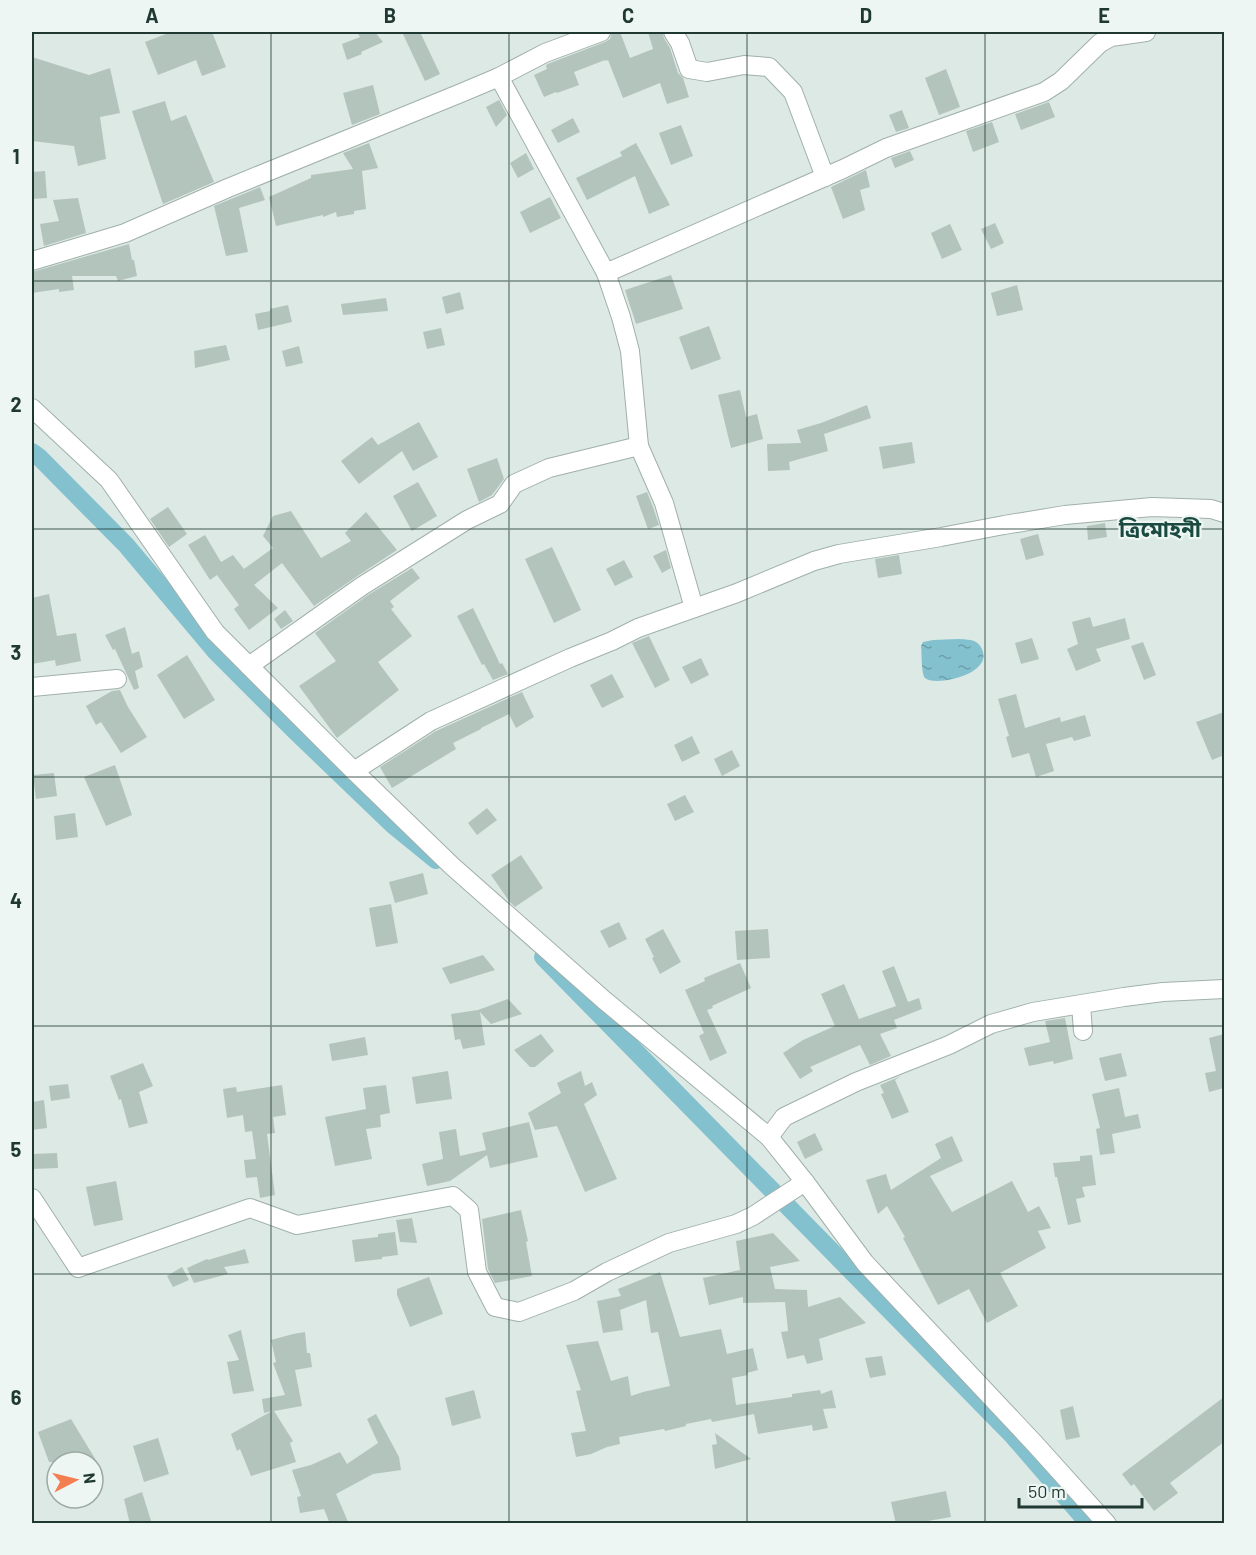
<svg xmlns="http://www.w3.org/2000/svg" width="1256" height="1555" font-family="Barlow,'Noto Sans Bengali',sans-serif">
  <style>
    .water { fill: url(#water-ripples) }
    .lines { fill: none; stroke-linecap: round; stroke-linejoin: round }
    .canal { stroke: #84c1cf; stroke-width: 18 }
    .building { fill: #b3c4bd }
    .minor-casing { stroke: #a0b0ab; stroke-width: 20 }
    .minor { stroke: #fff; stroke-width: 18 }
    .grid { fill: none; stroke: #1f3832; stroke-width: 1.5; stroke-opacity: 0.55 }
    .labels { text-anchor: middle; stroke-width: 4.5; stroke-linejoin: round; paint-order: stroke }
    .district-label { font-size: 22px; font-weight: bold; fill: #1b4a40; stroke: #edf6f2 }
    .neatline { fill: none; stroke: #1f3832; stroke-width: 2 }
    .grid-label { font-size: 20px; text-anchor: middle; font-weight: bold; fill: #1f3832 }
  </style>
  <defs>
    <pattern id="water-ripples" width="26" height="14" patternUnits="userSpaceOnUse" patternTransform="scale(1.5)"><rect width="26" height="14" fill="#84c1cf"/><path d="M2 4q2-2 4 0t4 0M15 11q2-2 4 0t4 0" fill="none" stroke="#6b9ea9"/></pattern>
  </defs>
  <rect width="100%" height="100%" fill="#dde9e4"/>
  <path class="water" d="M933,640c12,0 25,-2 37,0 7,1 11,5 13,12 7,23 -49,35 -58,26 -4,-5 -3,-25 -4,-32l2,-4z"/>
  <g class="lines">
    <g class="canal">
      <path d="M32,452l8,6 86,87 90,107 78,78 99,95 43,35"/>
      <path d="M543,957l470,479 76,88"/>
    </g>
  </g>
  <g class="building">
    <path d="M171,32h41l14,35 -24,9 -6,-16 -38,15 -13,-33z"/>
    <path d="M357,32h18l8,10 -22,10 1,2 -15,6 -5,-16 18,-7z"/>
    <path d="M402,32h18l20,42 -15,7z"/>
    <path d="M612,32h8l10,26 23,-9 -5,-17h14l2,6 6,10 8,25 5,5 6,19 -22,7 -7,-21 -37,15 -15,-38 -2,1 -1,-1 -31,12 5,13 -22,8 -1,-1 -12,5 -10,-22 13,-6 -1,-4 4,-2 55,-21 5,-3z"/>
    <path d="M32,57l57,18 21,-7 10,45 -20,4 6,42 -28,7 -4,-20 -42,-5z"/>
    <path d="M946,69l14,38 -21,8 -14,-37z"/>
    <path d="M373,85l7,29 -28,11 -9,-32z"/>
    <path d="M499,100l8,15 -11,12 -10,-20z"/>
    <path d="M165,101l6,20 15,-6 28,67 -51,22 -31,-93z"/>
    <path d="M1049,102l6,15 -34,13 -6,-16z"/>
    <path d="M902,110l7,18 -13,4 -7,-17z"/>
    <path d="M573,118l7,14 -22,11 -7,-13z"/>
    <path d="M992,122l7,20 -26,10 -7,-21z"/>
    <path d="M681,125l12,31 -22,9 -12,-32z"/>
    <path d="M369,143l9,25 -16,3 4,38 -12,2v3l-17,3 -1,-5 -13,5v-2l-47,11 -7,-29 42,-19v-3l42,-6 -10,-16z"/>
    <path d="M636,143l34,62 -21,9 -14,-38 -48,24 -11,-22 46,-22 -2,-4z"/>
    <path d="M910,151l4,9 -19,8 -4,-10z"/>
    <path d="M526,153l8,16 -16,9 -8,-15z"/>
    <path d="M866,170l4,17 -10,3 5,20 -22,9 -12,-32z"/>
    <path d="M45,171l2,27 -15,1v-27z"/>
    <path d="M260,187l5,13 -26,8 9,44 -22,4 -12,-50z"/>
    <path d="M550,197l11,21 -31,15 -10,-21z"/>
    <path d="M78,198l8,35 -42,13 -4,-22 19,-3 -6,-21z"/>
    <path d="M995,223l9,20 -13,6 -10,-20z"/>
    <path d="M950,224l12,26 -20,9 -11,-26z"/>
    <path d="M129,244l3,16h2l3,16 -19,5 -2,-5h-44l2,14 -15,2v-3l-27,4v-21z"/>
    <path d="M671,275l12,34 -47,15 -11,-34z"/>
    <path d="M1017,285l6,25 -26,6 -6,-23z"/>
    <path d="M460,292l4,17 -18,5 -4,-17z"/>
    <path d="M386,298l2,13 -45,4 -2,-11z"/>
    <path d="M288,305l4,17 -34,8 -3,-16 15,-3v-2z"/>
    <path d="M709,326l12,33 -30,11 -12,-33z"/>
    <path d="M441,328l4,17 -18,4 -4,-17z"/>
    <path d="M226,345l4,15 -35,8 -1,-17z"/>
    <path d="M299,346l4,17 -17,4 -4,-16z"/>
    <path d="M740,390l6,27 11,-3 6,25 -32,9 -13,-53z"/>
    <path d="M867,405l4,13 -47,16 4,17 -39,11 1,8 -22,1 -1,-27 34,-1 -4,-13 24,-7z"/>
    <path d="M419,422l19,35 -25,14 -11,-20 -43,33 -18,-23 31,-24 6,8z"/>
    <path d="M912,442l3,21 -32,6 -4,-22z"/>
    <path d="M497,458l7,21 -12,16 -13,7 -12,-33z"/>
    <path d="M418,482l19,34 -25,15 -19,-35z"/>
    <path d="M647,492l6,15 6,18 -11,4 -12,-33z"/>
    <path d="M168,507l19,27 -18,13 -19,-28z"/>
    <path d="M291,511l30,47 30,-17 -6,-8 21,-21 31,38 -41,27 -42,29 -32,-43 -28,22 24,23 -29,22 -15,-21 5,-4 -22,-30 -7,5 -22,-35 17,-10 16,27 12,-7 11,14 29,-21 -10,-12 10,-20z"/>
    <path d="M1105,523l2,14 -19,3 -1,-14z"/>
    <path d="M1038,534l6,21 -18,5 -6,-21z"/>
    <path d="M552,547l29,63 -27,13 -29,-64z"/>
    <path d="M666,550l5,18 -9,5 -9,-17z"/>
    <path d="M899,555l3,19 -24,4 -3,-19z"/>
    <path d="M624,560l9,17 -18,9 -9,-17z"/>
    <path d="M412,568l8,10 -30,23 4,6 -3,2 21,27 -34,26 21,28 -62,48 -38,-52 37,-25 -21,-28 53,-38z"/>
    <path d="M49,594l8,42 19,-3 5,28 -25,5 -1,-6 -23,4v-66z"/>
    <path d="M473,608l27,56 2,-1 6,11 -15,6 -9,-16 -2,1 -25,-49z"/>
    <path d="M285,610l8,11 -12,8 -7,-10z"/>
    <path d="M1090,617l3,10 32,-9 5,21 -34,10 5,12 -25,10 -9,-22 11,-5 -6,-22z"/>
    <path d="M125,627l7,27 7,-3 4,16 -8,4 4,17 -5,2 -19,-41 -2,1 -8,-15z"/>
    <path d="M649,636l21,44 -15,8 -23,-45z"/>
    <path d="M1032,638l7,21 -18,5 -6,-21z"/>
    <path d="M1143,642l13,33 -12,5 -13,-34z"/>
    <path d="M187,655l28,45 -31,19 -27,-44z"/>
    <path d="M701,658l8,17 -18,9 -9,-17z"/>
    <path d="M612,674l12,23 -22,11 -12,-23z"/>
    <path d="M120,690l8,17 19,30 -26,16 -20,-31 -5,3 -10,-19 26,-15z"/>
    <path d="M522,692l12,25 -18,11 -7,-14 -28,14v1l-28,14 3,6 -64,39 -12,-21 56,-36z"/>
    <path d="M1016,694l9,34 35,-11 1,5 24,-7 6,21 -17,5 -2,-4 -26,7 8,27 -18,6 -7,-24 -17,5 -6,-21 3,-1 -11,-37z"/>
    <path d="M1224,712v43l-12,5 -16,-38z"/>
    <path d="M692,736l8,17 -18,9 -8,-17z"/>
    <path d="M732,750l8,16 -18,10 -8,-17z"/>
    <path d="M115,765l17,50 -26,11 -22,-49z"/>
    <path d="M54,773l3,23 -21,3 -3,-24z"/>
    <path d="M685,795l9,17 -19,9 -8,-17z"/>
    <path d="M487,808l10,12 -20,15 -9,-12z"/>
    <path d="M75,813l3,24 -22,3 -2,-24z"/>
    <path d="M521,855l22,33 -28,19 -6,-6 -18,-26z"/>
    <path d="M423,873l5,21 -33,9 -6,-21z"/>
    <path d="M391,904l7,39 -22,4 -7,-39z"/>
    <path d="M619,922l8,17 -18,9 -9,-17z"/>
    <path d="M663,929l18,33 -21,12 -8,-16 2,-1 -9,-18z"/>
    <path d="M768,929l2,29 -33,2 -2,-29z"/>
    <path d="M483,955l12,15 -45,14 -8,-16z"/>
    <path d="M740,963l11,25 -39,18 1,2 -6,2 20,43 -17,8 -11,-25 5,-3 -19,-43 20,-9 -1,-3z"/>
    <path d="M894,966l14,36 11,-4 3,11 -28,11 3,8 -17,6 11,22 -21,9 -10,-20 -50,22 3,4 -13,8 -17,-26 20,-13 32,-14 -14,-32 23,-10 15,35 37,-13 -14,-35z"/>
    <path d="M508,999l14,15 -31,10 -11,-12 5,33 -22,4 -3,-10 -5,1 -4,-26 27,-4z"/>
    <path d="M1065,1018l8,41 -19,5 -1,-3 -24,5 -5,-18 26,-6 -5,-21z"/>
    <path d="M541,1034l13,17 -19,16h-5l-16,-17z"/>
    <path d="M1224,1034v54l-15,4 -4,-19 11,-2 -7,-33z"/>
    <path d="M365,1037l3,18 -36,6 -3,-17z"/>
    <path d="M1121,1053l6,23 -22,5 -6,-23z"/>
    <path d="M143,1063l10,23 -14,6 9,31 -19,5 -8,-29 -2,1 -9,-24z"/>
    <path d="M448,1071l4,28 -36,5 -4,-27z"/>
    <path d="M581,1071l4,15 7,-4 5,13 -13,9 33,75 -32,13 -28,-66 -22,4 -7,-17 33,-20 -4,-10z"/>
    <path d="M901,1076l-6,4 14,32 -17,7 -11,-25 3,-1 -4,-8z"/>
    <path d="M68,1084l2,14 -19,3 -2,-15z"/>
    <path d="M282,1085l4,30 -13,2 2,16 -8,1 8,61 -15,3 -3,-21 -11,1 -2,-18 12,-1 -4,-28 -7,1 -2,-17 -16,3 -4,-29 13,-2 1,5z"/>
    <path d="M386,1085l4,28 -10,2 1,12 -15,2 6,30 -37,7 -10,-49 41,-8 -3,-21z"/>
    <path d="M1119,1088l6,29 13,-3 3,14 -29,6 3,19 -15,2 -4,-26 4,-1 -8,-34z"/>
    <path d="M44,1100l3,28 -15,2v-28z"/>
    <path d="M529,1122l9,35 -48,11 -3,-13 -37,26 -23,5 -5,-22 21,-5 -4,-27 17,-3 4,27 26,-6 -4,-17z"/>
    <path d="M815,1133l8,17 -18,9 -8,-17z"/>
    <path d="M952,1136l11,25 -33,15 22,36 60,-31 16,31 11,-6 12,22 -13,3 8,17 -46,25 18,33 -31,17 -18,-34 -31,16 -35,-67 2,-1 -18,-31 -9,8 -12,-34 20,-6 5,16 50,-32 -6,-14z"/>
    <path d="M57,1153l1,15 -26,1v-15z"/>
    <path d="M1092,1155l4,30 -14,2 3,10 -9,2 5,23 -13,3 -11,-48h-2l-2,-14 27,-2v-5z"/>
    <path d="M116,1181l7,39 -29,6 -8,-39z"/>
    <path d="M521,1210l7,31 -2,1 6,34 -37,7 -7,-14 -6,-50z"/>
    <path d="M412,1218l5,25 -17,-1 -4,-22z"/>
    <path d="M395,1232l3,23 -16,2v2l-27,3 -3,-22 26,-3v-3z"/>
    <path d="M773,1233l27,28 -30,6 5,22 32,1 1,17 32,-10 26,26 -47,16 4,21 -16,4 -3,-9 -17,4 -6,-27 7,-1 -3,-29 -42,1v-6l-34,8 -6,-27 37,-8 -4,-29z"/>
    <path d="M245,1249l4,14 -25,4 4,7 -34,9 -7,-15 20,-9 1,1z"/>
    <path d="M182,1267l7,13 -16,7 -6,-11z"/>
    <path d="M660,1272l20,65 41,-8 6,25 26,-6 5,22 -11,3 1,2 -16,3 4,27 56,-8v-3l28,-4 1,4 11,-4 4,18 -13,1 5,19 -15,3 -1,-6 -54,9 -4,-20 -42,8 -1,-3 -25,5v2l-21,5 -1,-2 -45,8 1,7 -13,3 -16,7 -15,3 -5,-24 15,-2 -10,-40 5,-1 -15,-45 32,-4 13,40 17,-5 3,20 12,-4 27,-6 -12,-54 -7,1 -5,-33 -26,10 3,20 -20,3 -6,-32 24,-5 -3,-7z"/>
    <path d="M429,1277l14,37 -33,13 -13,-32v-6z"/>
    <path d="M241,1330l13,61 -21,3 -6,-32 12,-2 -11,-25z"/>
    <path d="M305,1332l2,21h3l2,14 -17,3 7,36 -28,5 19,30 -3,2 6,19 -45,14 -11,-27 -3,2 -6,-17 41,-23 -8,2 -2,-14 23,-4 -12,-32 3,-1 -5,-22 22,-6z"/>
    <path d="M882,1356l4,19 -16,3 -5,-20z"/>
    <path d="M474,1390l7,28 -29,8 -7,-28z"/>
    <path d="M1224,1397v45l-54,41 8,10 -24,18 -20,-27 -3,2 -9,-12z"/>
    <path d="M1073,1406l7,31 -14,3 -6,-30z"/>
    <path d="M376,1414l23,43 2,13 -28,4 -37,20 13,30h-19l-6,-15 -24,4 -3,-16 4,-1 -9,-26 19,-5 29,-13 7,12 31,-21 -11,-24z"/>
    <path d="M71,1419l26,43h-48l-11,-30z"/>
    <path d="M715,1433l36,26 -36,10 -3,-24 5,-1z"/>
    <path d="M158,1438l11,36 -25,8 -11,-36z"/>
    <path d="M946,1491l5,26 -23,4 1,3h-33l-5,-22z"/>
    <path d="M142,1492l10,32h-22l-6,-25z"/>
  </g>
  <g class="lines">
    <defs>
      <g id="minor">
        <path d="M673,32l7,11 9,26 18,3 37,-7 25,2 24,25 32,85"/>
        <path d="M499,77l46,-24 56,-21"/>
        <path d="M32,261l93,-28 103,-45 233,-95 38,-16 107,196 237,-104 43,-21 158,-56 17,-11 39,-38 11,-6 35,-5"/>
        <path d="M606,273l15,44 9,34 9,95 25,57 30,105"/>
        <path d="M32,408l77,72 106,152 139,139 98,95 152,134 165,137 36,45 60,81 170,181 72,80"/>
        <path d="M249,666l113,-80 105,-66 33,-16 14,-20 35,-16 90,-22"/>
        <path d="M32,687l85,-8"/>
        <path d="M354,771l77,-50 139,-63 42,-17 26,-13 99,-35 77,-32 25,-7 102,-17 63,-12 61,-10 87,-8 59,2 13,4"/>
        <path d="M1081,1005l2,26"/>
        <path d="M769,1137l15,-20 72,-35 93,-37 42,-21 42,-12 91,-15 39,-5 61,-3"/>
        <path d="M32,1198l46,70 172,-60 47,17 156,-29 16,14 8,62 18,35 24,5 55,-21 33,-19 62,-29 67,-19 17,-8 52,-34"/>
      </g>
    </defs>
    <use href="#minor" class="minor-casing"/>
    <use href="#minor" class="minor"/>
  </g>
  <path class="grid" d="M271,32v1492M509,32v1492M747,32v1492M985,32v1492M32,281h1192M32,529h1192M32,777h1192M32,1026h1192M32,1274h1192"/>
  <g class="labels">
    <g class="district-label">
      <text x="1160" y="537">ত্রিমোহনী</text>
    </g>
  </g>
  <rect width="1256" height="1555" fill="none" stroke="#edf6f2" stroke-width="66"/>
  <g transform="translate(75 1480) rotate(83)"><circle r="28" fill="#edf6f2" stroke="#9baaa5" stroke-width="1.5"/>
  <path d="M0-4.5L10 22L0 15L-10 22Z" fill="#f27e52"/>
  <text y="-9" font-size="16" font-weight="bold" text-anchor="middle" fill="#1f3832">N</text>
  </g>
  <path d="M1019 1498v9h123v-9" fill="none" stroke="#1f3832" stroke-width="3"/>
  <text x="1028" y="1498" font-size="18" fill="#1f3832" stroke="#edf6f2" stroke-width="4.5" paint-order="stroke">50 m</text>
  <rect x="33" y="33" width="1190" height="1489" class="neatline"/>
  <g class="grid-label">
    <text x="152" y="23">A</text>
    <text x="390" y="23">B</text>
    <text x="628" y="23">C</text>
    <text x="866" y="23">D</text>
    <text x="1104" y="23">E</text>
    <text x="16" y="164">1</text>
    <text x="16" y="412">2</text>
    <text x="16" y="660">3</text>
    <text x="16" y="908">4</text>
    <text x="16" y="1157">5</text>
    <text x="16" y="1405">6</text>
  </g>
</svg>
